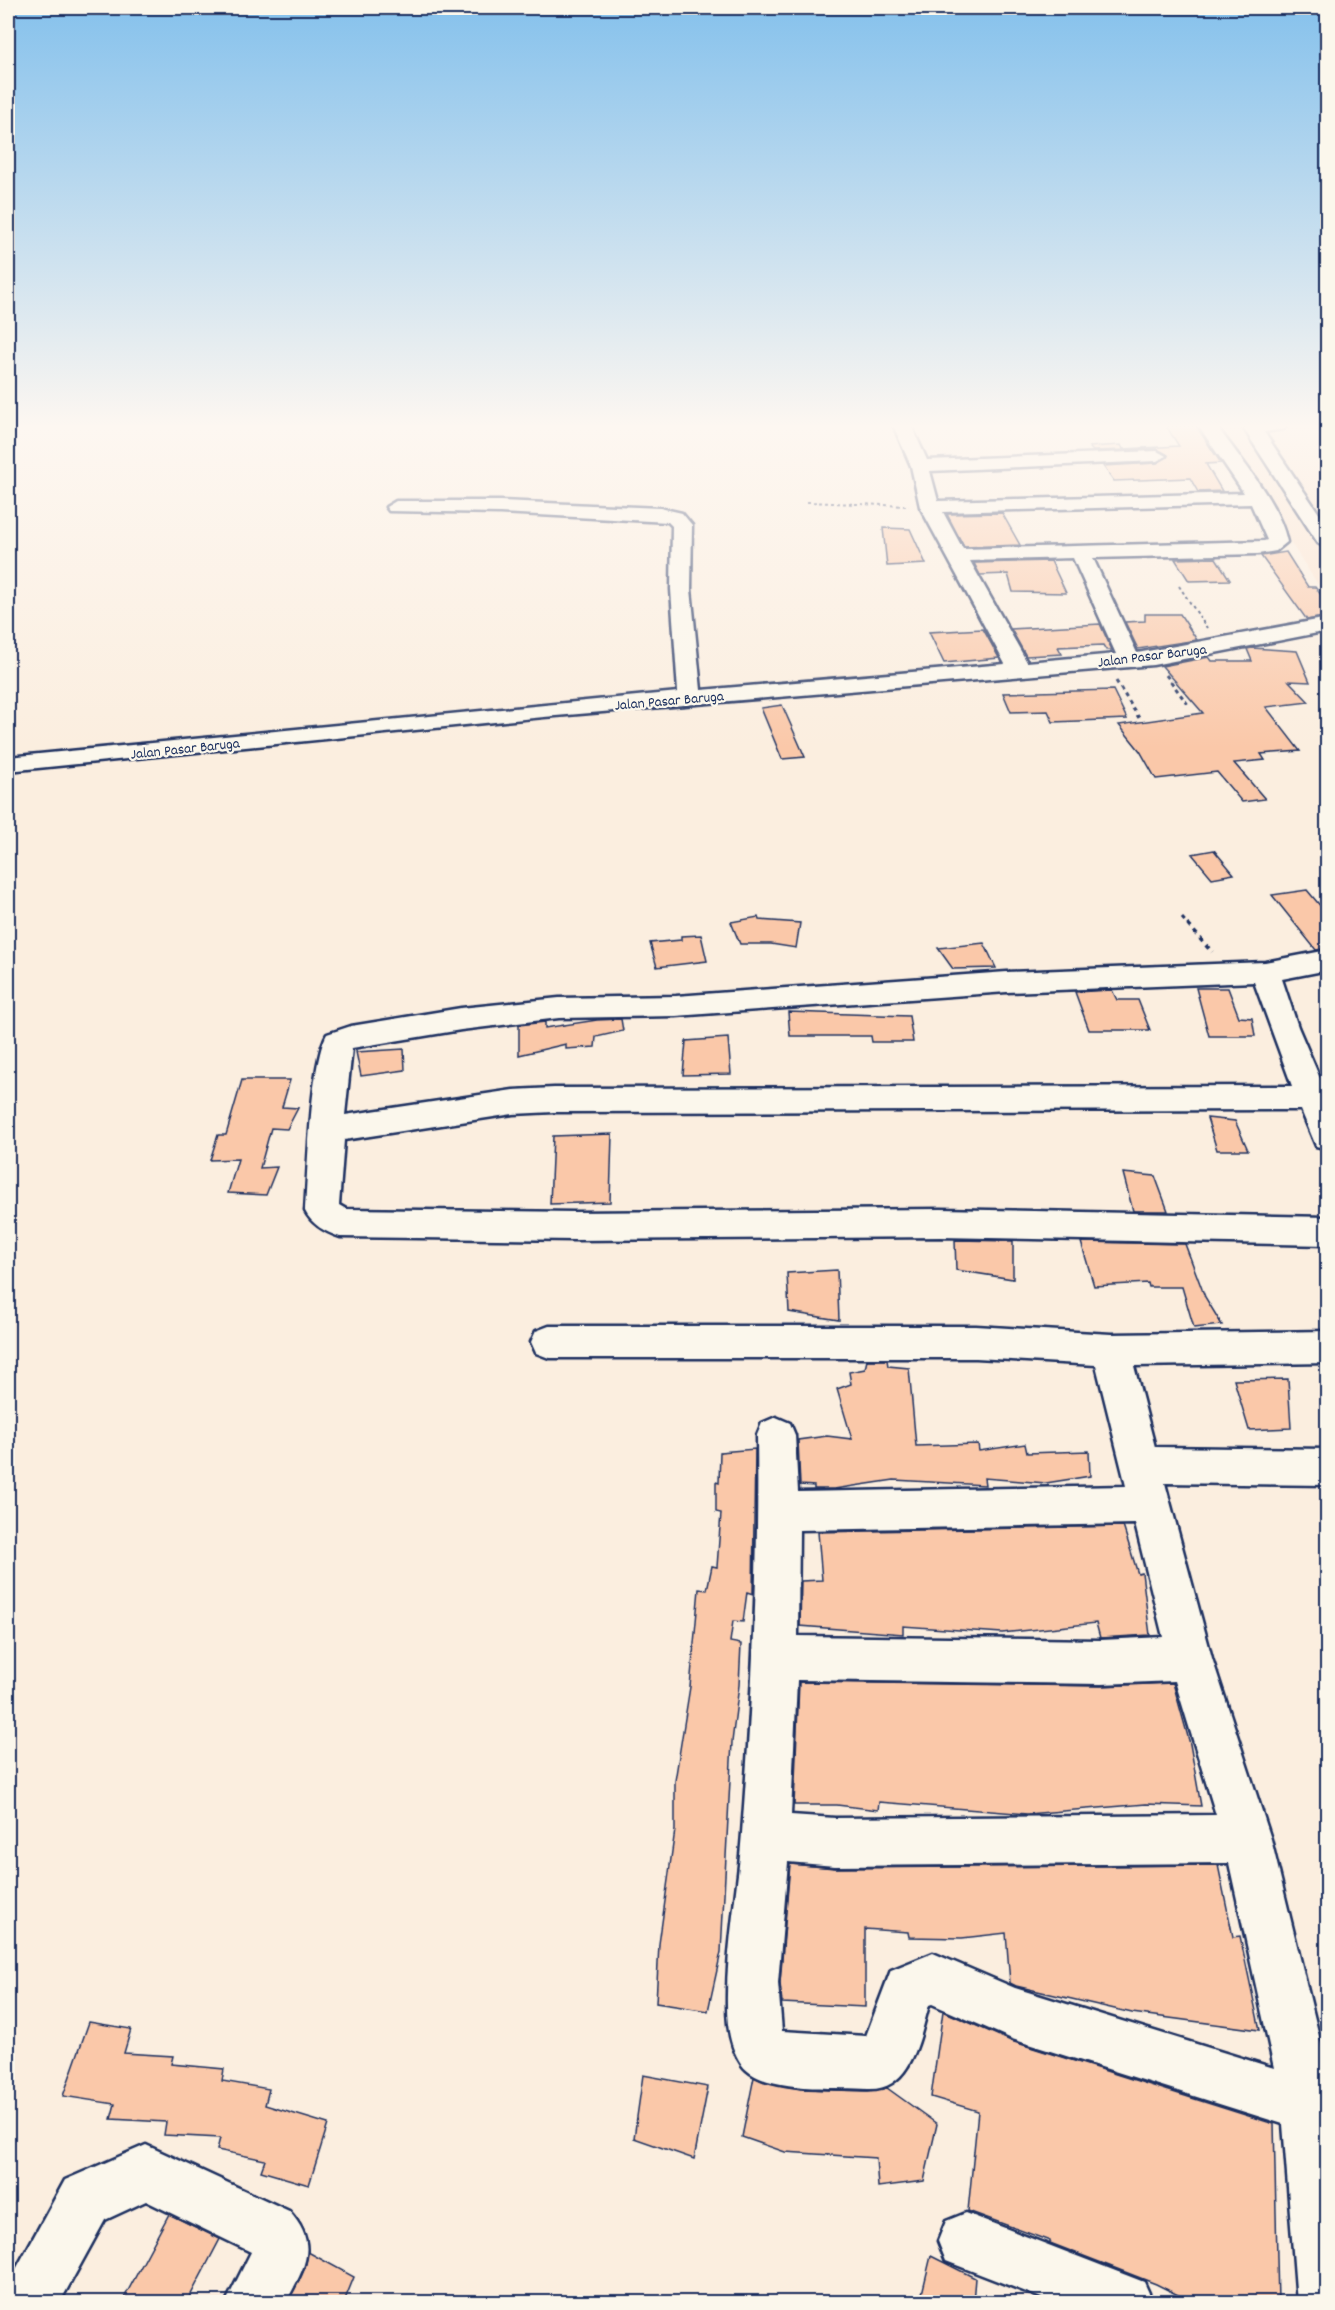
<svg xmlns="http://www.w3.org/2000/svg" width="1335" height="2310" font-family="Dekko,sans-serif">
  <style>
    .built { fill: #fbe3cf }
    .building { fill: #fac8a9; stroke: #1b2f5e; stroke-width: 1.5 }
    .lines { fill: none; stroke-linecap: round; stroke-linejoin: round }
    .minor-casing { stroke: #1b2f5e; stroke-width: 5 }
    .path-far2 { stroke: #1b2f5e; stroke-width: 2; stroke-dasharray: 3 3; stroke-linecap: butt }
    .path-far1 { stroke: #1b2f5e; stroke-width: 3; stroke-dasharray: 4 4; stroke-linecap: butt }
    .path { stroke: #1b2f5e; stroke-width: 4; stroke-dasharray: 4.5 4.5; stroke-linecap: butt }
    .minor { fill: #fbf7ec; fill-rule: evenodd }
    .labels { text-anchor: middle; stroke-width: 4.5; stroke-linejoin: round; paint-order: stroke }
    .far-street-label { font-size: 15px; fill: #1b2f5e; stroke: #fbf7ec }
  </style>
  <rect width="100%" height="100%" fill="#fbeedf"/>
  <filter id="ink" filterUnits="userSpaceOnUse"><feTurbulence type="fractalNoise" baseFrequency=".0167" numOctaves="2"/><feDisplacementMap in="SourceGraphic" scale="12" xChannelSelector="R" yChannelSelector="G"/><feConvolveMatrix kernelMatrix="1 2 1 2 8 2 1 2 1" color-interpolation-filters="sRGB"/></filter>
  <g filter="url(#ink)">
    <path class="built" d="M1213,425h114v173z"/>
    <g class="building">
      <path d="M1166,426h30l25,37 -15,1 16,27 -24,1 -8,-14 -76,3 -11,-15 54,-3 11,-8 -11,-6 -64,2 -4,-4 32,-2 2,4 56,-3z"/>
      <path d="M1002,513l18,32 -56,2 -17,-33z"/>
      <path d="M883,528l27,1 16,35 -39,2z"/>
      <path d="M1286,552l22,35h7l13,17v12l-21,4 -46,-64z"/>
      <path d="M1216,558l14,22 -41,1 -14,-22z"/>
      <path d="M1051,561l15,32 -53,-1 -5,-18 -28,1 -6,-12z"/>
      <path d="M1145,614h35l17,26 -59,9 -13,-27 20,-1z"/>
      <path d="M1100,624l12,26h-6l-3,-5 -45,2 4,7 -36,2 -15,-27z"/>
      <path d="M983,629l16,29 -55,5 -15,-31z"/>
      <path d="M1252,648l45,3 13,31 -21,-1 20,21 -43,5 34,44 -39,3 4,6 -31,3 31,36 -23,3 -25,-30 -61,7 -16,-28 -21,-26 84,-12 -41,-47 47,-9 3,4h40l-5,-12z"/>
      <path d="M1113,690l14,29 -74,3 -5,-11 -37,1 -8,-19z"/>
      <path d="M782,705l23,52 -23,2 -21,-51z"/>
      <path d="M1214,850l4,5 16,19 -22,4 -20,-24z"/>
      <path d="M1307,890l21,25v33l-12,2 -44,-55z"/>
      <path d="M758,917l1,3 41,3 -4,25 -25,-4h-31l-9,-22z"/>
      <path d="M701,935l6,26 -50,6 -7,-24 31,-3v-4z"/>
      <path d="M984,943l12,25 -43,1 -15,-21z"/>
      <path d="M1196,988h32l11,29 13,1 3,18h-46z"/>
      <path d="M1112,990l5,10h21l12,30h-61l-14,-38z"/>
      <path d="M788,1012l121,4 4,26h-41l-1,-6h-81z"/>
      <path d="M621,1019l2,12 -27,6 -1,10 -29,2v-5l-47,11v-30l26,-3v6l52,-8z"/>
      <path d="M728,1038l3,36 -48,1 3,-34z"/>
      <path d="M404,1049l1,21 -44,6 -5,-24z"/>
      <path d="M242,1080h48l-8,27 16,1 -11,21 -16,-1 -11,40 17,-1 -11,28 -38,-2 10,-34 -28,1 8,-25h8z"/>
      <path d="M1207,1118l28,3 13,29h-31z"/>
      <path d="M612,1134l-2,68 -60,2 3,-68z"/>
      <path d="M1123,1173l32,3 13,35h-35z"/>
      <path d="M955,1240l58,1v38l-57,-9z"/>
      <path d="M1081,1242l104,2 20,53 17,28 -28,3 -12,-41h-33l-1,-4 -54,3z"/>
      <path d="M837,1270l2,50 -50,-8 -2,-39z"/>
      <path d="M867,1360h20l1,6 21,2 7,78 62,-2 1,7 46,-7 2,9 62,-2 1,25 -44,7 -62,-5 1,7 -91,-5 -60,9h-20v-3l-14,-1 -2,-45 29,-4 25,3 -15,-50 14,-5 -2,-12 16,-3z"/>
      <path d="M1288,1379l3,49 -42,2 -15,-50z"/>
      <path d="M755,1449l-2,145 -6,-2 -4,30 -10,-1 -3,21 11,2 -2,41 -7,57 -11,210 -13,59 -52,-8 3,-59 16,-114v-49l15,-94 9,-98 8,1 5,-24 5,1 4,-54 -5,-1v-30l3,1 1,-31z"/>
      <path d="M1123,1526l15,48 4,-1 8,62 -50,3 -4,-15 -94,10 -99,-7v8l-103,-8 1,-45 21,-1 -4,-48z"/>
      <path d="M799,1682l302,4 72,-3 17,61 11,62 -55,-2 -119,10 -148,-12 -1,8 -41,-5h-43z"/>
      <path d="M790,1864l45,4 383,-3 15,72 7,-1 20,94 -128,-17 -116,-27 -6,-3 -4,-50 -44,5 -53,-1 -1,-5 -43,-3v78l-83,-4 -2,-20z"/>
      <path d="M943,2011l68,30 263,83 4,178h-86l-36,-18 -106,-41v-2l-82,-30 10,-100 -47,-14z"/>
      <path d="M89,2022l42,7 -7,24 49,3 -2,8 53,5 -2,12 47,8 -4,16 63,19 -19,61 -48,-14 4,-11 -48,-10 3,-12 -56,-3 2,-13 -55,-3 4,-15 -52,-8z"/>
      <path d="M643,2075l65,12 -14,72 -60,-21z"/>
      <path d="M754,2077l11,5 35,7 68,2 19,-3 50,36 -13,57 -46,6 -2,-29 -91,-6 -43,-15z"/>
      <path d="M169,2214l51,25 -33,63h-65z"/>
      <path d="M308,2252l46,25 -10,25h-56l17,-34z"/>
      <path d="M931,2256l44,22 -2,24h-53z"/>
    </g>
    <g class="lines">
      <defs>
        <g id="minor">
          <path d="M893,425h18l16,35 230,-9 9,5 -9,5 -227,10 8,30 306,-8 -46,-68h18c23,33 63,77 71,117l-11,9 -18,3 -165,4 44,95 191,-35v13l-175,34 -609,52 -536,54v-14l670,-65 -7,-103 1,-63 -4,-4 -168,-9 -111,-2 -3,-4 10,-6h104l160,7 22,5 10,12 -1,64 10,101 304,-26 -85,-157 -9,-41zM1251,504l16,36 -3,1 -301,8 -20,-37zM1073,558l43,96 -89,8 -57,-101z"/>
          <path d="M1247,425h40l-3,4 -20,3 64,95v22l-10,-6 -74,-114z"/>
          <path d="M1328,950v20l-46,9 16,48 30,70v52l-12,-3 -15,-36 -747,2 -41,2 -169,26 -5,65 7,4 228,3 367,-3 387,8v28l-387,-8 -367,3 -234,-3c-15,-5 -28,-12 -35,-26 3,-39 5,-147 22,-177l24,-8 110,-18 98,-10 117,-2 331,-24 258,-10zM1254,982l38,104 -738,2 -41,2 -168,25 7,-67 109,-18 98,-12 117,-2 331,-24z"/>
          <path d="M549,1326h427l135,8 217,-3v32l-194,3 21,81 173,2v36l-163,-2 47,175 59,181 57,234v229h-31l-14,-178 -271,-85 -80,-35 -3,1c-9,31 -17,86 -61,84 -32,-2 -106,4 -126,-24 -12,-17 -15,-39 -15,-60 -1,-58 11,-115 15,-172 10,-133 17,-264 15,-398l5,-12 14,-6 14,6 5,12 3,57 328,-6 -30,-121 -120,-7h-427l-13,-5 -5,-11 5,-11zM1135,1524l28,113 -62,3 -303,-4 1,-106zM797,1680l304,4 74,-3 41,134 -381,3 -44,-3zM788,1862l47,4 394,-3 45,205 -259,-80 -82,-35 -42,17 -25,66 -84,-5 -4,-48z"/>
          <path d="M146,2145l143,66c31,34 15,57 -3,91h-60l25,-50 -105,-51 -41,19 -45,82h-52l1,-20 56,-102z"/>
          <path d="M966,2213l178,69 9,20h-101l-106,-41 -8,-20 8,-20z"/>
        </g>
      </defs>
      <use href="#minor" class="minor-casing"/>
      <g class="path-far2">
        <path d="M807,502l102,4"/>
        <path d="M1179,586l28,42"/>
      </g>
      <g class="path-far1">
        <path d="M1166,675l23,31"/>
        <path d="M1116,681l23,37"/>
        <path d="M1182,918l8,9"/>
      </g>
      <path class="path" d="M1188,925l24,27"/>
      <use href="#minor" class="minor"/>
    </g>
  </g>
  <linearGradient id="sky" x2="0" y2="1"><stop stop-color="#85c1ec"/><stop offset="0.57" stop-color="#fdf7f1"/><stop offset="1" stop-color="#fdf7f1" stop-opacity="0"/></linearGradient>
  <rect width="1335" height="748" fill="url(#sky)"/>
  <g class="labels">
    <g class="far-street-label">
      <text transform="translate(1152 655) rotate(-7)" y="5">Jalan Pasar Baruga</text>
      <text transform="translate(669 700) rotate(-5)" y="5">Jalan Pasar Baruga</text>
      <text transform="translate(185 748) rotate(-6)" y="5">Jalan Pasar Baruga</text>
    </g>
  </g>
  <rect width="1335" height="2310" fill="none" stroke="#fbf7ec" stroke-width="30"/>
  <rect x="15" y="15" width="1305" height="2280" fill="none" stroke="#1b2f5e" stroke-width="2" filter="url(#ink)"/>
</svg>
